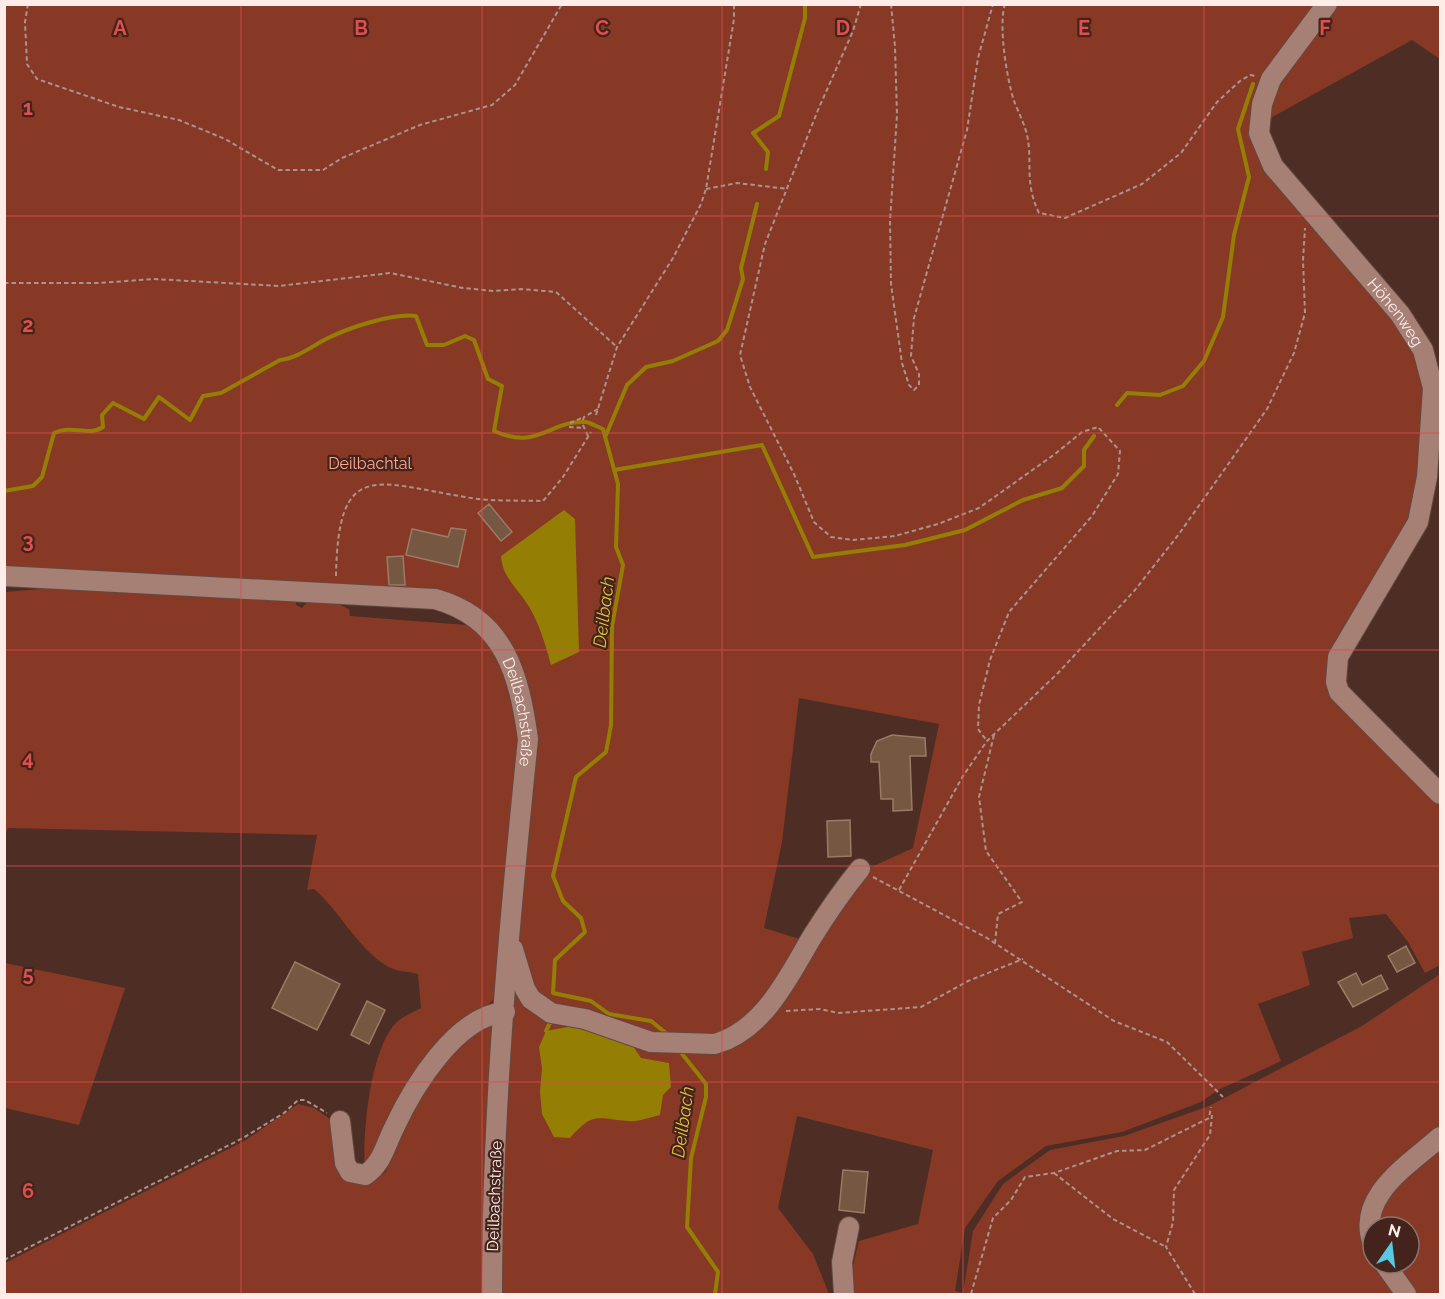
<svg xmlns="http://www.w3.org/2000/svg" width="1445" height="1299" font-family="Raleway,sans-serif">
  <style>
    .green { fill: #873925; fill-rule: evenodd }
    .water { fill: #957e04 }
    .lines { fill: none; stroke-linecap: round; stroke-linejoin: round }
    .stream { stroke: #957e04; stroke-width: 4 }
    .building { fill: #755742; stroke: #9b7b65; stroke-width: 1.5 }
    .minor-casing { stroke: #634941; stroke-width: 22 }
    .path { stroke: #ab938c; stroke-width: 2; stroke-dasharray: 4.5 3; stroke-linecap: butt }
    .minor { stroke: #a67f75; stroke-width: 20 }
    .grid { fill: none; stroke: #de4f4e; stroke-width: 1.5; stroke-opacity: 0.55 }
    .labels { text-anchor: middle; stroke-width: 4.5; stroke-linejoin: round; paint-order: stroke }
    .street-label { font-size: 16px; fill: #fdece7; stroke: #43231b }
    .park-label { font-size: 16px; fill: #ffa790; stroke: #43231b }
    .water-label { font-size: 18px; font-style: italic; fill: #dfc140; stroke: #43231b }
    .grid-label { font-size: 20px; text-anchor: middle; font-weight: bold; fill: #de4f4e; stroke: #43231b; stroke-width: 4.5; stroke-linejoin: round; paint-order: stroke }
  </style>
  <rect width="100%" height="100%" fill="#4e2d25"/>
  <g class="green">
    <path d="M5,5h1435v54l-28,-19 -145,80 -3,42 133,153 33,73 -10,106 -87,196 107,110v165l-15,8 -17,-31 -22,-28 -37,4 4,20 -51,14 8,33 -52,19 23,57 -63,29 -17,12 -79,30 -76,14 -48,35 -33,47 -10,63 8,2 10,-62 30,-47 47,-34 74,-14 85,-30 153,-80 78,-52v158l-67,62 -8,47 8,14v8h36v-36h-34l3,-21 62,-64v152h-594l13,-53 59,-17 15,-74 -136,-34 -19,92 35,46 16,40h-330l-1,-117 34,-461 -54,-104 -473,-42zM799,698l140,26 -26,124 -57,26 -53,66 -39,-12 18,-86z"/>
    <path d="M53,588l243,9v8l6,3 8,-9 22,2 17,8 1,7 129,10 22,33 20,80 -24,257 -15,15 -117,159c-3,-34 5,-123 32,-148 6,-6 17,-10 24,-14l-3,-34c-11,-3 -22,-2 -31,-8 -30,-18 -47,-55 -73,-77l-7,1 10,-55 -309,-7 -3,6v-242z"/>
    <path d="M5,963l120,25 -46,137 -74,-17z"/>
    <path d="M484,1021l13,3 -10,270h-482v-31l241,-123 52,-36 16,4 22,15 6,42 27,16 17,-9 11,-44 20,-37z"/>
  </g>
  <g class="water">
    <path d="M564,510l11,9 4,133 -28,13c-5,-18 -10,-36 -19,-53 -10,-20 -30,-33 -31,-56z"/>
    <path d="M573,1026h13l45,17 10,15 28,5 2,24 -8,8 -3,20c-9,2 -22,7 -32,6 -31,-2 -34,-10 -58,17l-16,-1 -12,-23 -2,-23 2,-23 -3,-21 7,-16z"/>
  </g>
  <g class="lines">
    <g class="stream">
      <path d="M766,169l2,-17 -15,-19 26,-17 26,-98v-14"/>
      <path d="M1117,405l10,-12 33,2 23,-9 21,-25 19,-44 11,-82 15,-58 -11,-48 15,-45"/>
      <path d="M606,435l21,-50 19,-18 27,-6 45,-20 9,-11 16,-51 -2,-11 16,-64"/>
      <path d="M614,470l148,-25 51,112 92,-12 60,-15 58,-30 39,-12 22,-22v-16l10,-14"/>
      <path d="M4,491l29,-5 9,-9 12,-44c18,-9 34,4 49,-6l-1,-12 11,-12 31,16 15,-22 31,23 13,-24 18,-3 59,-33c17,-2 31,-13 46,-21 22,-11 66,-26 90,-23l11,29h17l21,-9 9,4 14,39 14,7 -8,45c45,20 55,-11 92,-9 5,1 12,5 17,7l15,55 -2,63 7,18 -11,61 -1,99 -5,27 -30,25 -23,99 10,25 18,17 4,14 -30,28 -2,33 38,8 18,13 42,7 16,13"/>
      <path d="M546,1031l6,-12"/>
      <path d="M679,1050l27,34v13l-15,61 -4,69 31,45 -3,22"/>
    </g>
  </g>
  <g class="building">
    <path d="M489,504l23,28 -11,9 -23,-28z"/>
    <path d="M451,528l15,2 -8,37 -52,-12 6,-26 36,8z"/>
    <path d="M403,556l2,29h-16l-2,-28z"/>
    <path d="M892,735l33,3 1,18h-16l2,54 -19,1v-12h-12l-2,-37h-8v-8l6,-13z"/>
    <path d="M850,820l1,36 -23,1 -1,-36z"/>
    <path d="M1406,946l9,17 -18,9 -9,-16z"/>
    <path d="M295,962l45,22 -23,46 -45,-22z"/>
    <path d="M1356,973l6,12 19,-10 7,14 -35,18 -15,-25z"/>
    <path d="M367,1001l18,9 -16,34 -18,-9z"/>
    <path d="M843,1170l25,2 -4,41 -25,-3z"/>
  </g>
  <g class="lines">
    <defs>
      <g id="minor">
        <path id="s1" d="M1327,4l-56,75 -9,25 -3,29 14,33 127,148 23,36 10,38 -6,89 -9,45 -80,135 -2,25 3,10 101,102"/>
        <path id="s2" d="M4,576l431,23c70,19 84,76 93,140 -19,185 -36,370 -36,555"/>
        <path d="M513,949l12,40 6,10 20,14 34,6 66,23 64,2c49,-14 73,-67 97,-107 15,-24 30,-46 48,-68"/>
        <path d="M340,1121l5,42 5,9 15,3c17,-11 20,-29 29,-47 19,-41 62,-112 111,-116"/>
        <path d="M1373,1244c-18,-48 37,-80 67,-107"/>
        <path d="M1384,1263l22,31"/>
        <path d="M844,1294l-2,-32 7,-35"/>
      </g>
    </defs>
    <use href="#minor" class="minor-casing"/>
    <g class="path">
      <path d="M28,4l-3,18 2,42 10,15 82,28 60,13 46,19 53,31h45l19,-12 78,-33 72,-20 23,-20 47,-81"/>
      <path d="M861,4l-8,27 -35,79 -53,134 -25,111 10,32 44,87 20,48 17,15 22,3 42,-4 43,-12 41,-16 76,-54 27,-22 16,-5 22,24 -2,23 -26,42 -83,96 -19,48 -11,45 -1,24 9,12"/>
      <path d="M891,4l4,43 2,68 -7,106 1,63 11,79 7,22 5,5 5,-5v-11l-8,-18 3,-38 53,-188 11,-72 15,-54"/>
      <path d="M1005,4c-7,22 2,75 9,97 4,10 9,20 12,30 8,29 -3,49 13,82l26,5 77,-34 39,-31 36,-51 23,-21 10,-6 6,1"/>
      <path d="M706,189l31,-6 51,6"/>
      <path d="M4,283h95l55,-4 125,7 111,-13 73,15 30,3 28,-2 35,3 61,55"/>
      <path d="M596,415l21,-68 56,-89 28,-54 5,-15 28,-170v-15"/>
      <path d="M583,420l1,-3 14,-8"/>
      <path d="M570,423l14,-6"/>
      <path d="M583,425l5,11"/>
      <path d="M569,427l16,1"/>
      <path d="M336,576c2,-117 38,-94 129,-79 25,5 53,3 78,4l20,-24 28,-45"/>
      <path d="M994,735l-15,62 7,54 36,51 -24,12 -3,29"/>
      <path d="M873,877l114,61 127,83 53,21 56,55"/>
      <path d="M899,890l64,-114 24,-35 71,-68 77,-83 44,-56 88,-125 27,-56 11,-40 -2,-53 2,-32"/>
      <path d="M786,1011l34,-2 18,4 83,-6 47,-26 55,-22"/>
      <path d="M1054,1173l59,46 53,28"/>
      <path d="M4,1260l239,-122 41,-25 14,-13h7l22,13"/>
      <path d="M971,1294l22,-76 18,-18 14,-23 29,-4 63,-22 28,-1 64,-32 2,-11"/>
      <path d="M1195,1294l-29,-47 7,-25 1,-32 36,-55 2,-20"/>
    </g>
    <use href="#minor" class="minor"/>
  </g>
  <path class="grid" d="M241,4v1290M482,4v1290M722,4v1290M963,4v1290M1204,4v1290M4,216h1436M4,433h1436M4,650h1436M4,866h1436M4,1082h1436"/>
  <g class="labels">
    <g class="street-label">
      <text dy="6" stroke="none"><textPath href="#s1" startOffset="376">Höhenweg</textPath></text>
      <text dy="6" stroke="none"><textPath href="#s2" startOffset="584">Deilbachstraße</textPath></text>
      <text transform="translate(494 1196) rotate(-88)" y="6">Deilbachstraße</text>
    </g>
    <g class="park-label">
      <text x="370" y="469">Deilbachtal</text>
    </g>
    <g class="water-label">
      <text transform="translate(604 612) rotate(-83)" y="6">Deilbach</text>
      <text transform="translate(683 1122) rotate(-82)" y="6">Deilbach</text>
    </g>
  </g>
  <g class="grid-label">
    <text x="120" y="35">A</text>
    <text x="361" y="35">B</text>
    <text x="602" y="35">C</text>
    <text x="843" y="35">D</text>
    <text x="1084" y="35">E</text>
    <text x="1325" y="35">F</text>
    <text x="28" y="115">1</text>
    <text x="28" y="332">2</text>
    <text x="28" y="548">3</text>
    <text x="28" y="765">4</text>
    <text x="28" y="981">5</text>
    <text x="28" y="1198">6</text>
  </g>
  <rect width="1445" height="1299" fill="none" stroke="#fdece7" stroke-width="12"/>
  <g transform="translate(1391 1245) rotate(14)"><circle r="28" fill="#43231b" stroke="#8d736d" stroke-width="1.5"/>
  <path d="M0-4.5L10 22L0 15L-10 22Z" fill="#58c9e3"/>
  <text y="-9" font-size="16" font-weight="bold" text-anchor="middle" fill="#fdece7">N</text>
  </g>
</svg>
